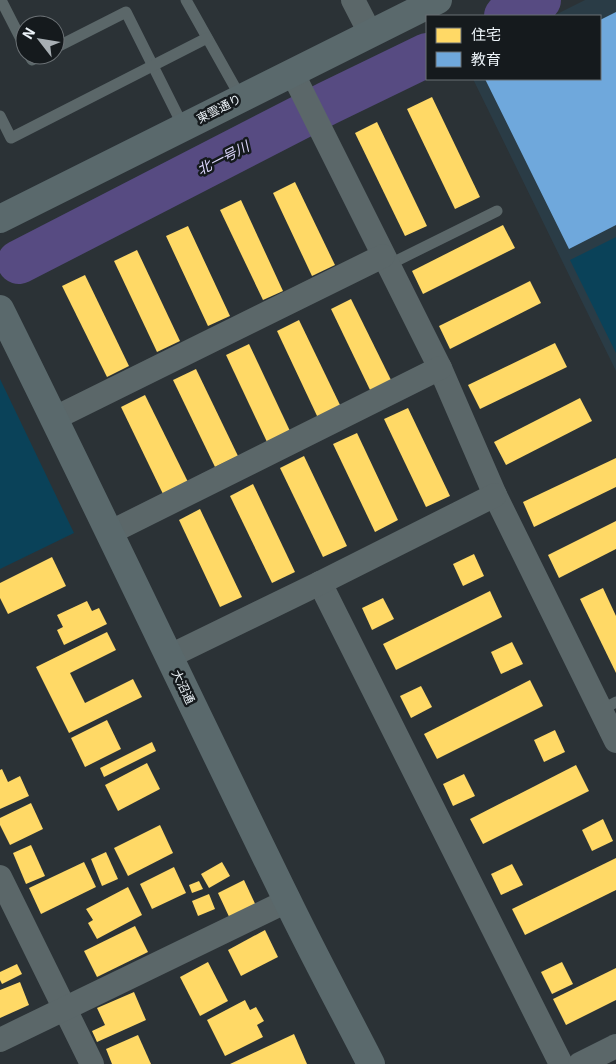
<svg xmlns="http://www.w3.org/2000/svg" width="616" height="1064" font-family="Georgia,'Noto Sans JP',serif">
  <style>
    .built { fill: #2a3c46 }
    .green { fill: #0a4259 }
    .homes { fill: #ffd966 }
    .schools { fill: #6fa8dc }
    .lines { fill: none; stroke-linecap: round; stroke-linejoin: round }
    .river { stroke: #574b82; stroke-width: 44 }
    .lane { stroke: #5b6769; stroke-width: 11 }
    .street { stroke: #5b6769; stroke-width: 24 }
    .secondary { stroke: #5a696c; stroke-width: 28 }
    .labels { text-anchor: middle; stroke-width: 5; stroke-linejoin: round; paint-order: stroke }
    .street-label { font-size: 12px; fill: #ecf3f8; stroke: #151a1d }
    .water-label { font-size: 14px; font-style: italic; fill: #ddd7fc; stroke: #151a1d }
  </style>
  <rect width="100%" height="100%" fill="#2b3236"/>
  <path class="built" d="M585,0h31v371l-143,-292h127v-63h-47z"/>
  <g class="green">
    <path d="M616,237v116l-46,-93z"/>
    <path d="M0,379l74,154 -74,36z"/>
  </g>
  <g class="homes">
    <path d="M432,97l48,100 -25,12 -48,-100z"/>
    <path d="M377,122l50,104 -22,10 -50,-103z"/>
    <path d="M295,182l40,83 -23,11 -39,-83z"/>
    <path d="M241,200l42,91 -20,9 -43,-90z"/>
    <path d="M503,225l12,23 -92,46 -11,-23z"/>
    <path d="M188,226l42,90 -22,10 -42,-90z"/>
    <path d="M137,250l43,91 -23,11 -43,-91z"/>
    <path d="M85,275l44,91 -22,11 -45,-91z"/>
    <path d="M530,281l11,22 -91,46 -11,-23z"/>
    <path d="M351,299l41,83 -21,10 -40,-83z"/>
    <path d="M299,320l42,87 -23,11 -41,-87z"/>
    <path d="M555,343l12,24 -87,42 -12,-24z"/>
    <path d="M249,344l41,87 -23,11 -41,-87z"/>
    <path d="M196,369l42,87 -23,11 -42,-87z"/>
    <path d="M145,395l43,87 -25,12 -42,-87z"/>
    <path d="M580,398l12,23 -86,44 -12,-23z"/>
    <path d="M408,408l42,88 -24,11 -42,-88z"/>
    <path d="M357,433l41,87 -23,12 -42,-88z"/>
    <path d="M304,456l43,90 -24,11 -43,-89z"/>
    <path d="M616,458v29l-82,40 -11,-25z"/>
    <path d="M253,484l42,88 -23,11 -42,-87z"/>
    <path d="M200,509l42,88 -22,10 -41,-87z"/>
    <path d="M616,521v28l-57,29 -11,-23z"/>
    <path d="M474,554l10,22 -21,10 -10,-22z"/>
    <path d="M52,557l14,29 -58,28 -8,-16v-15z"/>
    <path d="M603,588l13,28v57l-36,-74z"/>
    <path d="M490,591l12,26 -106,53 -13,-26z"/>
    <path d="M383,598l11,21 -22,11 -10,-22z"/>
    <path d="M87,601l5,10 7,-3 8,16 -43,21 -7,-15 6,-3 -6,-12z"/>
    <path d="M107,632l9,18 -46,23 15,30 48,-24 9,18 -73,36 -33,-66z"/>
    <path d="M512,642l11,22 -22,10 -10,-22z"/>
    <path d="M530,680l13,26 -106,53 -13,-25z"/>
    <path d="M421,686l11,21 -21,11 -11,-22z"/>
    <path d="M107,720l14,29 -36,18 -14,-29z"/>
    <path d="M555,730l10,22 -21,10 -10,-22z"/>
    <path d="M152,742l4,9 -52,26 -4,-9z"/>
    <path d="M147,763l13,26 -42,22 -13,-26z"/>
    <path d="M576,765l13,26 -106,53 -13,-25z"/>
    <path d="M2,769l6,13 12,-6 9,20 -29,13v-39z"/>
    <path d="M464,774l11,22 -22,10 -10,-22z"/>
    <path d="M31,803l12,26 -33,16 -10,-20v-7z"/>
    <path d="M603,819l10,22 -21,10 -10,-21z"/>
    <path d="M160,825l13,28 -45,23 -14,-28z"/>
    <path d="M31,845l14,31 -19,8 -13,-31z"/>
    <path d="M106,852l12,27 -16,7 -11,-27z"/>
    <path d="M616,858v32l-91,45 -13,-26z"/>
    <path d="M84,862l12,25 -55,27 -12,-26z"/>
    <path d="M222,862l8,14 -21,12 -8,-14z"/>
    <path d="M512,864l11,21 -22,10 -10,-21z"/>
    <path d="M174,867l12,26 -34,16 -12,-25z"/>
    <path d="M244,880l14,30 -26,13 -14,-30z"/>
    <path d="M199,881l4,8 -11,4 -3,-8z"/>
    <path d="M128,887l14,28 -45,24 -9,-16 5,-3 -7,-11z"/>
    <path d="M209,894l6,15 -17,7 -6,-15z"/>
    <path d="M135,926l13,26 -51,25 -13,-26z"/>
    <path d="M265,930l13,27 -37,19 -13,-26z"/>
    <path d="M208,962l20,39 -28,15 -20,-39z"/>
    <path d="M562,962l11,22 -21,10 -11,-22z"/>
    <path d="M17,964l5,10 -20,10 -2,-4v-8z"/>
    <path d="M616,968v32l-50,25 -13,-26z"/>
    <path d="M20,982l9,23 -29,13v-28z"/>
    <path d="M134,992l12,28 -49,22 -5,-11 13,-6 -8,-17z"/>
    <path d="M245,1000l5,10 6,-3 8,14 -7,4 6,12 -38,19 -18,-36z"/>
    <path d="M294,1034l13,30h-77z"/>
    <path d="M138,1035l13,29h-39l-6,-15z"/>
  </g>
  <path class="schools" d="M616,12v213l-47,24 -84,-170h115v-59z"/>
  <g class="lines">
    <g class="river">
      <path d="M506,16l33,-16"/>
      <path d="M19,262l309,-159 99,-48"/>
    </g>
    <g class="lane">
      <path d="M1,0l24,47"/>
      <path d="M186,0l55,98"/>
      <path d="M55,48l71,-36 57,114"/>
      <path d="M29,55l3,5 9,-5"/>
      <path d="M0,116l11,22 196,-100"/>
      <path d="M388,265l109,-54"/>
      <path d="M601,710l15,-8"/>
    </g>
    <g class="street">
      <path d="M353,0l17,33"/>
      <path d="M292,72l148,296 55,127 121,246"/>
      <path d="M55,418l328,-162"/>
      <path d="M109,533l331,-165"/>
      <path d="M320,583l241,481"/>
      <path d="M168,657l152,-74 175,-88"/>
      <path d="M0,877l92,187"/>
      <path d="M0,1040l287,-139"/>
      <path d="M580,1064l36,-18"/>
    </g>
    <g class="secondary">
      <path d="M0,219l438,-219"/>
      <path d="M0,309c97,195 190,393 286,589 27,56 57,111 85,166"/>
    </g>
  </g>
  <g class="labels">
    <g class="street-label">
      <text transform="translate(219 109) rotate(-27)" y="4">東雲通り</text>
      <text transform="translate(183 687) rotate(64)" y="4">大沼通</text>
    </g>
    <g class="water-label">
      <text transform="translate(223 158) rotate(-27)" y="5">北一号川</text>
    </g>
  </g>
  <rect x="426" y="15" width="175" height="65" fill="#151a1d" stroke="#6b7175"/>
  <rect x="436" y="28" width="25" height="15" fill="#ffd966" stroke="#6b7175"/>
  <text x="471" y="40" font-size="15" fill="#ecf3f8">住宅</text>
  <rect x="436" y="52" width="25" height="15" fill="#6fa8dc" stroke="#6b7175"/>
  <text x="471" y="65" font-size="15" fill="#ecf3f8">教育</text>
  <g transform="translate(40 40) rotate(301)"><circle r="24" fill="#151a1d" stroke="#6b7175"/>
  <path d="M0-4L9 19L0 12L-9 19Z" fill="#a8afb4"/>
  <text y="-8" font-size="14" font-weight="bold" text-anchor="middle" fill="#ecf3f8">N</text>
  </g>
</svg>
